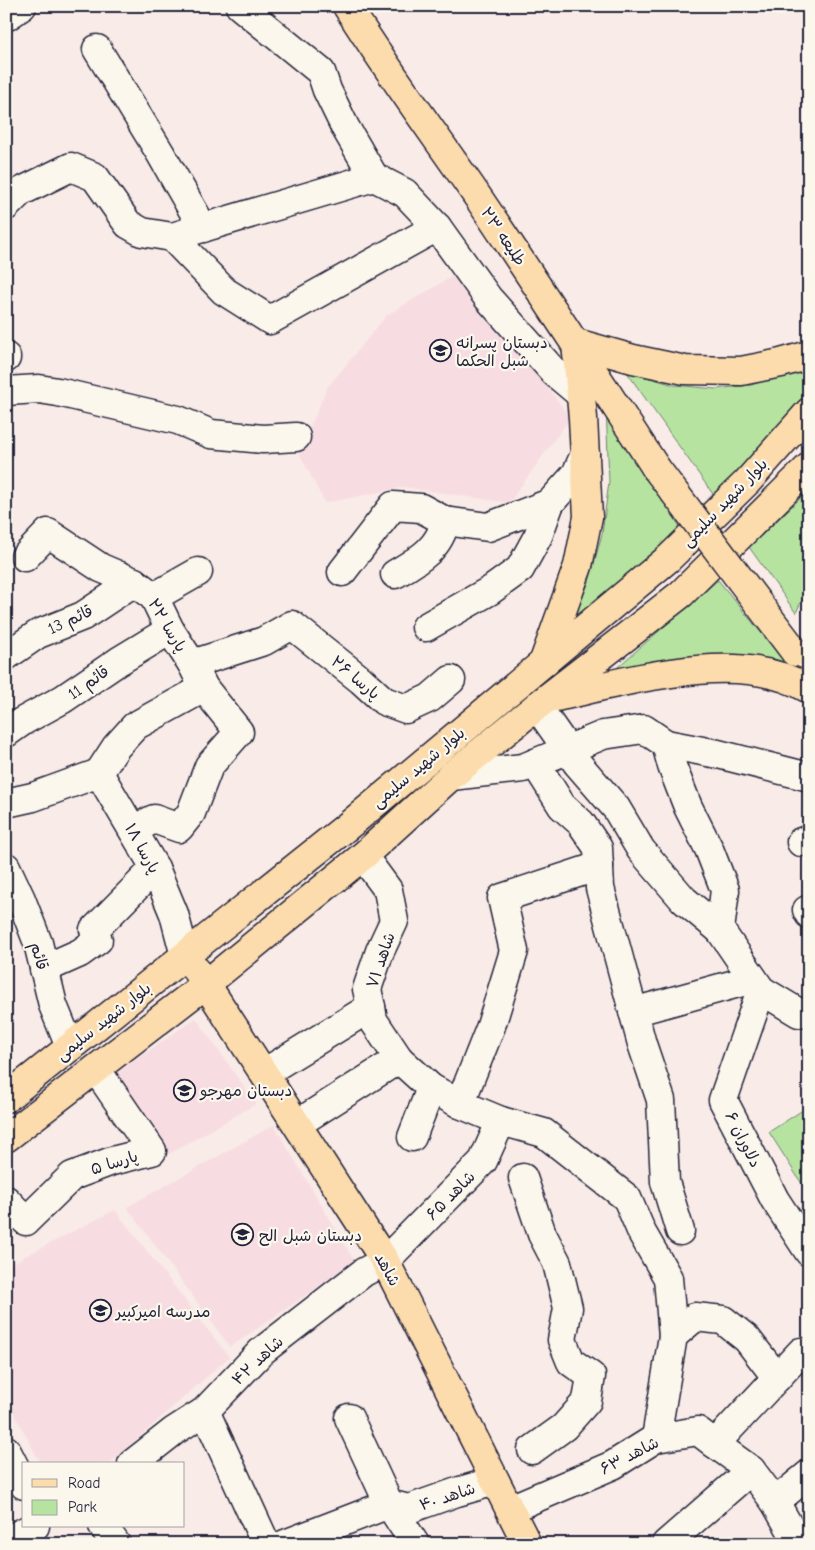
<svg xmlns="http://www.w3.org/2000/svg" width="815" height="1550" font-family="'Comic Neue','Playpen Sans Arabic',sans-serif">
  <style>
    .built { fill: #f7dde1 }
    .green { fill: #b7e3a1; stroke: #6c826e }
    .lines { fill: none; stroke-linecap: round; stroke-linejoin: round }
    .minor-casing { stroke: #22223b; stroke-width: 31 }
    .major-casing { stroke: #22223b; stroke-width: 31 }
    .minor { stroke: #fbf7ec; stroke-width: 28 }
    .major { stroke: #fcdcac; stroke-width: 28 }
    .major-bridge-casing { stroke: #22223b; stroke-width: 31; stroke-linecap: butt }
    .major-bridge { stroke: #fcdcac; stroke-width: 28 }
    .labels { text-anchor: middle; stroke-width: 4.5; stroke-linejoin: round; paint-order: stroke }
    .street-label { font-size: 16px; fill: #22223b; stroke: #fbf7ec }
    .poi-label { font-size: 16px; fill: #22223b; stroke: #fbf7ec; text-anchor: start }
  </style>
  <rect width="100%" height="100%" fill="#f9ebe7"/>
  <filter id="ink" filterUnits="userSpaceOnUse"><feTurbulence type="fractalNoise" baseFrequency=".02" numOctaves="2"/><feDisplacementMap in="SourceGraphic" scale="10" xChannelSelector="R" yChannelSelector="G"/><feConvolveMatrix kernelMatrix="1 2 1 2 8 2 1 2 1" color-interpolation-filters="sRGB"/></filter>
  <g filter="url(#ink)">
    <g class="built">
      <path d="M463,270l107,148 -61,85 -105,-16 -79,16 -26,-50 28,-65 60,-73z"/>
      <path d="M196,1018l60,86 -87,50 -58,-77z"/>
      <path d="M274,1125l81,137 -125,85 -103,-140z"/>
      <path d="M115,1210l114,147 -120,107h-68l-35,-66v-132z"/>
    </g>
    <g class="green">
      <path d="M809,366v31l-94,100 -89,-126 48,14 42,4 35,-4z"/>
      <path d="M606,405l77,127 -113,95 19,-45 13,-48 7,-52z"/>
      <path d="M809,490v94l-13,29 -47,-66z"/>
      <path d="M718,580l75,92 -188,6z"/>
      <path d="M809,1106v89l-40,-63z"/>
    </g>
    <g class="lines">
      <defs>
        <g id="minor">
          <path d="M240,6l81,66 6,18 18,37 29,50 31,16 32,34 51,71 67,75 25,21"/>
          <path d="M6,17l16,-11"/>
          <path d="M97,49l65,107 41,72"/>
          <path d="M6,206l14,-14 51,-25 24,10 33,47 14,8 30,5 202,-60"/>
          <path d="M172,237l52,54 46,29 167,-93"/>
          <path d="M6,357v1"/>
          <path d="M6,391l33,-2 19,3 120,28 33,14 52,5 33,-2"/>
          <path d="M25,557l23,-24 53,35 33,14 20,15 16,33 22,34 12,24 35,44 -30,34 -18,47 -12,15 -25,-9 -21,11"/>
          <path d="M342,572l51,-66 28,2 24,13 43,6 62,-24 26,-29 9,-20"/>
          <path d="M395,574c22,-13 45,-25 50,-53"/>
          <path d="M154,597l44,-25"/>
          <path d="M426,627l65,-37 29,-21 18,-33 12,-33"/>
          <path d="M6,656l32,-22 45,-18 51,-34"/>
          <path d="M192,664l72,-23 28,-16 69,55 23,21 22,8 24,-11 21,-18"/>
          <path d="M537,706l40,57 39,45 25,42 43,50 36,30 41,60 38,23 10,-2"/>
          <path d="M6,733l17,-12 40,-22 56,-38 51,-31"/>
          <path d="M666,744l52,10 91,23"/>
          <path d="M535,763l27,43 19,17 17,25 2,40 42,156 19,56 4,82 15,49"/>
          <path d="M451,776l72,-8 80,-33 41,-6 22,15 6,22 16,41 21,42 16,41 -5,40"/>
          <path d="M6,803l27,-6 66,-24"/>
          <path d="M801,842l8,-3"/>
          <path d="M6,867l15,32 17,44 15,62 17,42"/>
          <path d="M807,910l2,4"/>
          <path d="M185,956l-11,-42 -19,-46 -56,-95 17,-26 19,-21 69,-38"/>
          <path d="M44,969l36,-16 18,-13 -4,-10 61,-62"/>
          <path d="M761,990l-38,110 52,100 34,52"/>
          <path d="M371,1007l2,13 26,39 32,29 29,16 41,17 43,12 83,65 15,35 26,45 5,58"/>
          <path d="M633,1012l120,-33"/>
          <path d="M264,1073l107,-66 -4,-18 13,-38 14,-30 -6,-31 -25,-34"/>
          <path d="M460,1104l31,-78 23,-75 -12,-53 97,-32"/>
          <path d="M297,1124l102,-65"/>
          <path d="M412,1137l19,-49"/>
          <path d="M523,1178l19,56 15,29 11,45 -6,32 9,22 20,14 -4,25 -23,26 -32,23"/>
          <path d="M6,1200l20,21 46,-45 40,-15 40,-10 -56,-82"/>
          <path d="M205,1411l61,133"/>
          <path d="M349,1418l40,86 26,40"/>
          <path d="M656,1438l17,-102 22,-19 28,3 24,19 30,39"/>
          <path d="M715,1444l36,26 24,32 24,42"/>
          <path d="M6,1450l18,35"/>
          <path d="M132,1464l42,-33 31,-20 57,-60 102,-79 21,-11 98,-100 18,-40"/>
          <path d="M775,1502l34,-28"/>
          <path d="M510,1509l103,-44 43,-27 42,-7 17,13 86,-92"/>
          <path d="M103,1526l13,18"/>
          <path d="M6,1541l29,-15"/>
          <path d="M285,1544l104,-40 20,5 48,-17 38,-11"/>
          <path d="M666,1544l85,-74"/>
        </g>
        <g id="major">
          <path d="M347,6c40,64 85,125 128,187 62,91 121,183 181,275"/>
          <path d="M544,661l34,-95 10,-49 -5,-99 -7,-75 57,16 52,11 56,1 40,-8 28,-8"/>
          <path d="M556,697c73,-16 184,-50 253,-8"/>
          <path d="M196,970l10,14 179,277 142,283"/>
          <path d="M6,1098l343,-273 320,-267 78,-76 62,-70"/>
          <path d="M6,1138l200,-154 157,-128 88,-80 86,-70 144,-112 128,-127"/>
        </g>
      </defs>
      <use href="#minor" class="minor-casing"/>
      <use href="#major" class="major-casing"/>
      <use href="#minor" class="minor"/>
      <use href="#major" class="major"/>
      <defs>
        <path id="major-bridge" d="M656,468l139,184"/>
      </defs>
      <use href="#major-bridge" class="major-bridge-casing"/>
      <use href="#major-bridge" class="major-bridge"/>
    </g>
  </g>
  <defs>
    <symbol id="school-ring" viewBox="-11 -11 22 22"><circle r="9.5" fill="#fbf7ec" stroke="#22223b" stroke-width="1.5"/><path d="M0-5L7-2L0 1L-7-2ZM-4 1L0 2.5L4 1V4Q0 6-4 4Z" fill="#22223b"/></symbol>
  </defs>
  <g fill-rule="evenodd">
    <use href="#school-ring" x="428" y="338" width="25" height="25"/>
    <use href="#school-ring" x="172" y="1078" width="25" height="25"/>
    <use href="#school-ring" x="230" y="1222" width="25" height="25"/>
    <use href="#school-ring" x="88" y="1298" width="25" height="25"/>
  </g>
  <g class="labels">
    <g class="street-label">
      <text transform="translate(504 236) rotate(56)" y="6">طلیعه ۲۳</text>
      <text transform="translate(724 502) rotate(-46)" y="6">بلوار شهید سلیمی</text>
      <text transform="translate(70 619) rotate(-25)" y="6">قائم 13</text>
      <text transform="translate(168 625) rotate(59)" y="6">پارسا ۲۲</text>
      <text transform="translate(356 677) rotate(40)" y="6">پارسا ۲۶</text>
      <text transform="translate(88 682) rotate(-35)" y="6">قائم 11</text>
      <text transform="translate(418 767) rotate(-40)" y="6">بلوار شهید سلیمی</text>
      <text transform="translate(143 848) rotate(61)" y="6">پارسا ۱۸</text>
      <text transform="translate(40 956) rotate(75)" y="6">قائم</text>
      <text transform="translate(380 960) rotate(-71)" y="6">شاهد ۷۱</text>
      <text transform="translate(103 1021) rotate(-38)" y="6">بلوار شهید سلیمی</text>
      <text transform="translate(744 1139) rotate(63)" y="6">دلاوران ۶</text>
      <text transform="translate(114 1162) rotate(-17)" y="6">پارسا ۵</text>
      <text transform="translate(450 1195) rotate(-45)" y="6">شاهد ۶۵</text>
      <text transform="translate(388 1269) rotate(61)" y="6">شاهد</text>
      <text transform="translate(257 1360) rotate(-43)" y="6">شاهد ۴۲</text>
      <text transform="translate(629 1455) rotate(-27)" y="6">شاهد ۶۳</text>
      <text transform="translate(447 1496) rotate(-18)" y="6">شاهد ۴۰</text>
    </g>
    <g class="poi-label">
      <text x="456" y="348">دبستان پسرانه<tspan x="456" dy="18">شبل الحکما</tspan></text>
      <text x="200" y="1096">دبستان مهرجو</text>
      <text x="259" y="1241">دبستان شبل الح</text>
      <text x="116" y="1317">مدرسه امیرکبیر</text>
    </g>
  </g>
  <rect width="815" height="1550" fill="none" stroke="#fbf7ec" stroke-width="25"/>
  <rect x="12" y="12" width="790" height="1525" fill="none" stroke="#22223b" stroke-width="2" filter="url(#ink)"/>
  <rect x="22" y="1462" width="162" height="65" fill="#fbf7ec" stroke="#a4a2a5"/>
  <rect x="32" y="1479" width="25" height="8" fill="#fcdcac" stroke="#a4a2a5"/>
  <text x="68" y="1488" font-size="15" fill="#22223b">Road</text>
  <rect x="32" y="1500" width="25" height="15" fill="#b7e3a1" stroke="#a4a2a5"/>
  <text x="68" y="1512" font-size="15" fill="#22223b">Park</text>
</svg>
